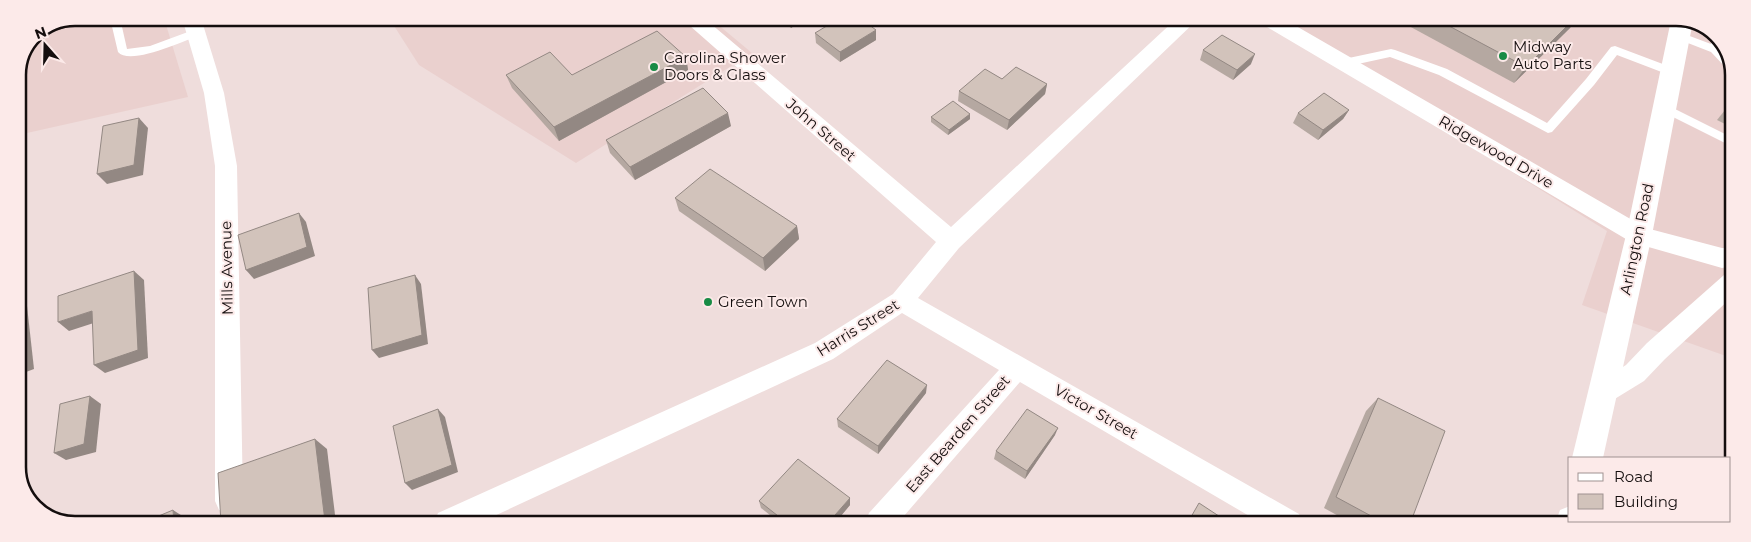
<svg xmlns="http://www.w3.org/2000/svg" width="1751" height="542" font-family="Montserrat,sans-serif">
  <style>
    .built { fill: #ead0ce }
    .lines { fill: none; stroke-linecap: round; stroke-linejoin: round }
    .service { fill: #fff; fill-rule: evenodd }
    .minor { fill: #fff; fill-rule: evenodd }
    .secondary { fill: #fff; fill-rule: evenodd }
    .wall { fill: #b5a8a1 }
    .shaded-wall { fill: #938883 }
    .building { fill: #d2c3bb; stroke: #938883 }
    .poi-dot { fill: #188b45; stroke: #fceae9; stroke-width: 2 }
    .labels { text-anchor: middle; stroke-width: 4; stroke-linejoin: round; paint-order: stroke }
    .poi-label { font-size: 15px; fill: #140e0e; stroke: #fceae9; text-anchor: start }
    .street-label { font-size: 15px; fill: #140e0e; stroke: #fceae9 }
    .rim { fill: none; stroke: #140e0e; stroke-width: 2.5 }
  </style>
  <rect width="100%" height="100%" fill="#efdddc"/>
  <g class="built">
    <path d="M75,18h89l24,79 -170,38v-60l17,-41z"/>
    <path d="M389,18h321l42,35 -176,110 -157,-98z"/>
    <path d="M1265,19l426,1 28,17 14,34 -1,289 -6,-4 -144,-51 25,-74z"/>
  </g>
  <g class="lines">
    <g class="service">
      <path d="M110,18h10l7,31 23,-3 46,-17 5,4 -1,2c-16,6 -70,31 -82,17z"/>
      <path d="M1679,32l32,12 2,-10 6,3 1,11 7,7 6,14h-6l-16,-17 -36,-14 -1,-2z"/>
      <path d="M1615,46l61,23 1,3 -5,4 -55,-21 -23,30 -42,47 -4,1 -109,-58 -49,-18 -46,10 -5,-4 5,-4 47,-10 4,1 52,19 100,54 39,-44 25,-32z"/>
      <path d="M1665,104l68,34v9l-72,-36 -2,-3z"/>
    </g>
    <g class="minor">
      <path d="M182,18h19l23,75 13,73 6,335 -4,9 -10,4 -10,-4 -4,-9v-335l-11,-73z"/>
      <path d="M681,18h23l247,209 225,-208h22l-239,229 -41,50 381,216 4,10h-40l-243,-142 -123,142 -32,-1 4,-10 130,-143 -97,-57 -69,46 -354,164h-45l4,-10 377,-170 78,-49 43,-52z"/>
      <path d="M1259,19h25l362,209 76,20h11l-1,18 -10,2 -91,-26 -369,-218z"/>
      <path d="M1732,272v25l-67,62 -21,22 -31,19 -9,4 -9,-4 -4,-8 4,-8 31,-19 21,-22 77,-68z"/>
    </g>
    <g class="secondary">
      <path d="M1671,20l22,1 -41,214 -49,223h-31l54,-223z"/>
      <path d="M1570,506v15h17v3h-32l5,-14z"/>
    </g>
  </g>
  <g class="wall">
    <path d="M777,18h29l-15,10z"/>
    <path d="M1396,19h180l-6,9 -56,55z"/>
    <path d="M815,33l61,7 -36,22 -24,-19z"/>
    <path d="M1203,50l48,14 -18,16 -33,-20z"/>
    <path d="M686,57l2,13 -129,71 -47,-53 -6,-13h66z"/>
    <path d="M1002,79l45,5 -2,10 -38,36 -49,-29 1,-10z"/>
    <path d="M1733,100v28l-16,-8z"/>
    <path d="M1349,110l-6,9 -25,21 -25,-17 5,-10z"/>
    <path d="M970,114v5l-22,16 -17,-13v-5z"/>
    <path d="M731,126l-96,54 -25,-27 -4,-13z"/>
    <path d="M675,198l122,28 2,13 -34,32 -86,-60z"/>
    <path d="M926,393l-48,61 -40,-27 -1,-8z"/>
    <path d="M1378,398l32,126h-57l-29,-16 42,-97z"/>
    <path d="M1055,435l-30,44 -31,-20 2,-8z"/>
    <path d="M850,498v7l-15,18h-55l-19,-15 -2,-7z"/>
  </g>
  <g class="shaded-wall">
    <path d="M75,18h18v1l-57,18 -2,-2 1,-1z"/>
    <path d="M790,18h16l-15,10z"/>
    <path d="M1574,19h2l-6,9 -56,55 12,-16z"/>
    <path d="M876,30v10l-36,22v-10z"/>
    <path d="M1255,54l-4,10 -18,16 4,-10z"/>
    <path d="M686,57l2,13 -129,71 -5,-14z"/>
    <path d="M1047,84l-2,10 -38,36 2,-10z"/>
    <path d="M1349,110l-6,9 -25,21 5,-10z"/>
    <path d="M728,113l3,13 -96,54 -5,-13z"/>
    <path d="M970,114v5l-22,16 1,-5z"/>
    <path d="M139,118l9,10 -5,47 -36,9 -10,-10z"/>
    <path d="M299,213l7,9 9,34 -61,23 -8,-9z"/>
    <path d="M797,226l2,13 -34,32 -2,-13z"/>
    <path d="M134,271l10,9 4,78 -43,15 -11,-8z"/>
    <path d="M415,275l6,9 7,60 -49,14 -7,-8z"/>
    <path d="M18,298l9,8 7,63 -16,6z"/>
    <path d="M92,311l11,9 -34,11 -11,-9z"/>
    <path d="M927,385l-1,8 -48,61v-8z"/>
    <path d="M90,396l11,8 -5,48 -30,8 -12,-7z"/>
    <path d="M438,409l7,8 13,55 -46,18 -7,-7z"/>
    <path d="M1058,428l-3,7 -30,44 2,-8z"/>
    <path d="M315,439l12,10 9,74h-17z"/>
    <path d="M850,498v7l-15,18h-7z"/>
    <path d="M173,510l11,7v6h-10z"/>
    <path d="M68,516l11,6h-12z"/>
  </g>
  <g class="building">
    <path d="M840,18h20l16,12 -36,22 -25,-19z"/>
    <path d="M1436,19h138l-48,48z"/>
    <path d="M657,31l29,26 -132,70 -48,-52 44,-23 22,23z"/>
    <path d="M1222,35l33,19 -18,16 -34,-20z"/>
    <path d="M1016,67l31,17 -38,36 -50,-29 26,-22 17,10z"/>
    <path d="M703,88l25,25 -98,54 -24,-27z"/>
    <path d="M1324,93l25,17 -26,20 -25,-17z"/>
    <path d="M953,101l17,13 -21,16 -18,-13z"/>
    <path d="M139,118l-5,47 -37,9 6,-48z"/>
    <path d="M710,169l87,57 -34,32 -88,-60z"/>
    <path d="M299,213l8,34 -61,23 -8,-35z"/>
    <path d="M134,271l4,79 -44,15 -2,-54 -34,11v-26z"/>
    <path d="M415,275l7,60 -50,15 -4,-62z"/>
    <path d="M18,315l4,46 -4,1z"/>
    <path d="M887,360l40,25 -49,61 -41,-27z"/>
    <path d="M90,396l-6,48 -30,9 6,-49z"/>
    <path d="M1378,398l67,33 -35,93h-24l-50,-27z"/>
    <path d="M438,409l14,56 -47,18 -12,-57z"/>
    <path d="M1027,409l31,19 -31,43 -31,-20z"/>
    <path d="M315,439l10,82 -6,2h-98l-3,-50z"/>
    <path d="M798,459l52,39 -22,25h-41l-28,-22z"/>
    <path d="M1199,503l32,21h-44z"/>
    <path d="M173,510l1,13h-32z"/>
    <path d="M68,516l-1,6h-7l-4,-2z"/>
  </g>
  <g class="poi-dot">
    <circle cx="1503" cy="56" r="5"/>
    <circle cx="654" cy="67" r="5"/>
    <circle cx="708" cy="302" r="5"/>
  </g>
  <g class="labels">
    <g class="poi-label">
      <text x="1513" y="52">Midway<tspan x="1513" dy="17">Auto Parts</tspan></text>
      <text x="664" y="63">Carolina Shower<tspan x="664" dy="17">Doors &amp; Glass</tspan></text>
      <text x="718" y="307">Green Town</text>
    </g>
    <g class="street-label">
      <text transform="translate(821 130) rotate(41)" y="5">John Street</text>
      <text transform="translate(1496 152) rotate(30)" y="5">Ridgewood Drive</text>
      <text transform="translate(1637 239) rotate(-78)" y="5">Arlington Road</text>
      <text transform="translate(227 268) rotate(-91)" y="5">Mills Avenue</text>
      <text transform="translate(858 328) rotate(-32)" y="5">Harris Street</text>
      <text transform="translate(1096 412) rotate(30)" y="5">Victor Street</text>
      <text transform="translate(958 434) rotate(-49)" y="5">East Bearden Street</text>
    </g>
  </g>
  <path d="M0 0H1751V542H0ZM75 26H1676A49 49 0 0 1 1725 75V467A49 49 0 0 1 1676 516H75A49 49 0 0 1 26 467V75A49 49 0 0 1 75 26Z" fill="#fceae9" fill-rule="evenodd"/>
  <path class="rim" d="M75 26H1676A49 49 0 0 1 1725 75V467A49 49 0 0 1 1676 516H75A49 49 0 0 1 26 467V75A49 49 0 0 1 75 26Z"/>
  <rect x="1568" y="457" width="162" height="65" fill="#fceae9" stroke="#9f9291"/>
  <rect x="1578" y="473" width="25" height="8" fill="#ffffff" stroke="#9f9291"/>
  <text x="1614" y="482" font-size="15" fill="#140e0e">Road</text>
  <rect x="1578" y="494" width="25" height="15" fill="#d2c3bb" stroke="#9f9291"/>
  <text x="1614" y="507" font-size="15" fill="#140e0e">Building</text>
  <g transform="translate(45 45) rotate(340)" stroke="#fceae9" stroke-width="4" paint-order="stroke">
  <path d="M0-4L9 19L0 12L-9 19Z" fill="#140e0e"/>
  <text y="-8" font-size="14" font-weight="bold" text-anchor="middle" fill="#140e0e">N</text>
  </g>
</svg>
